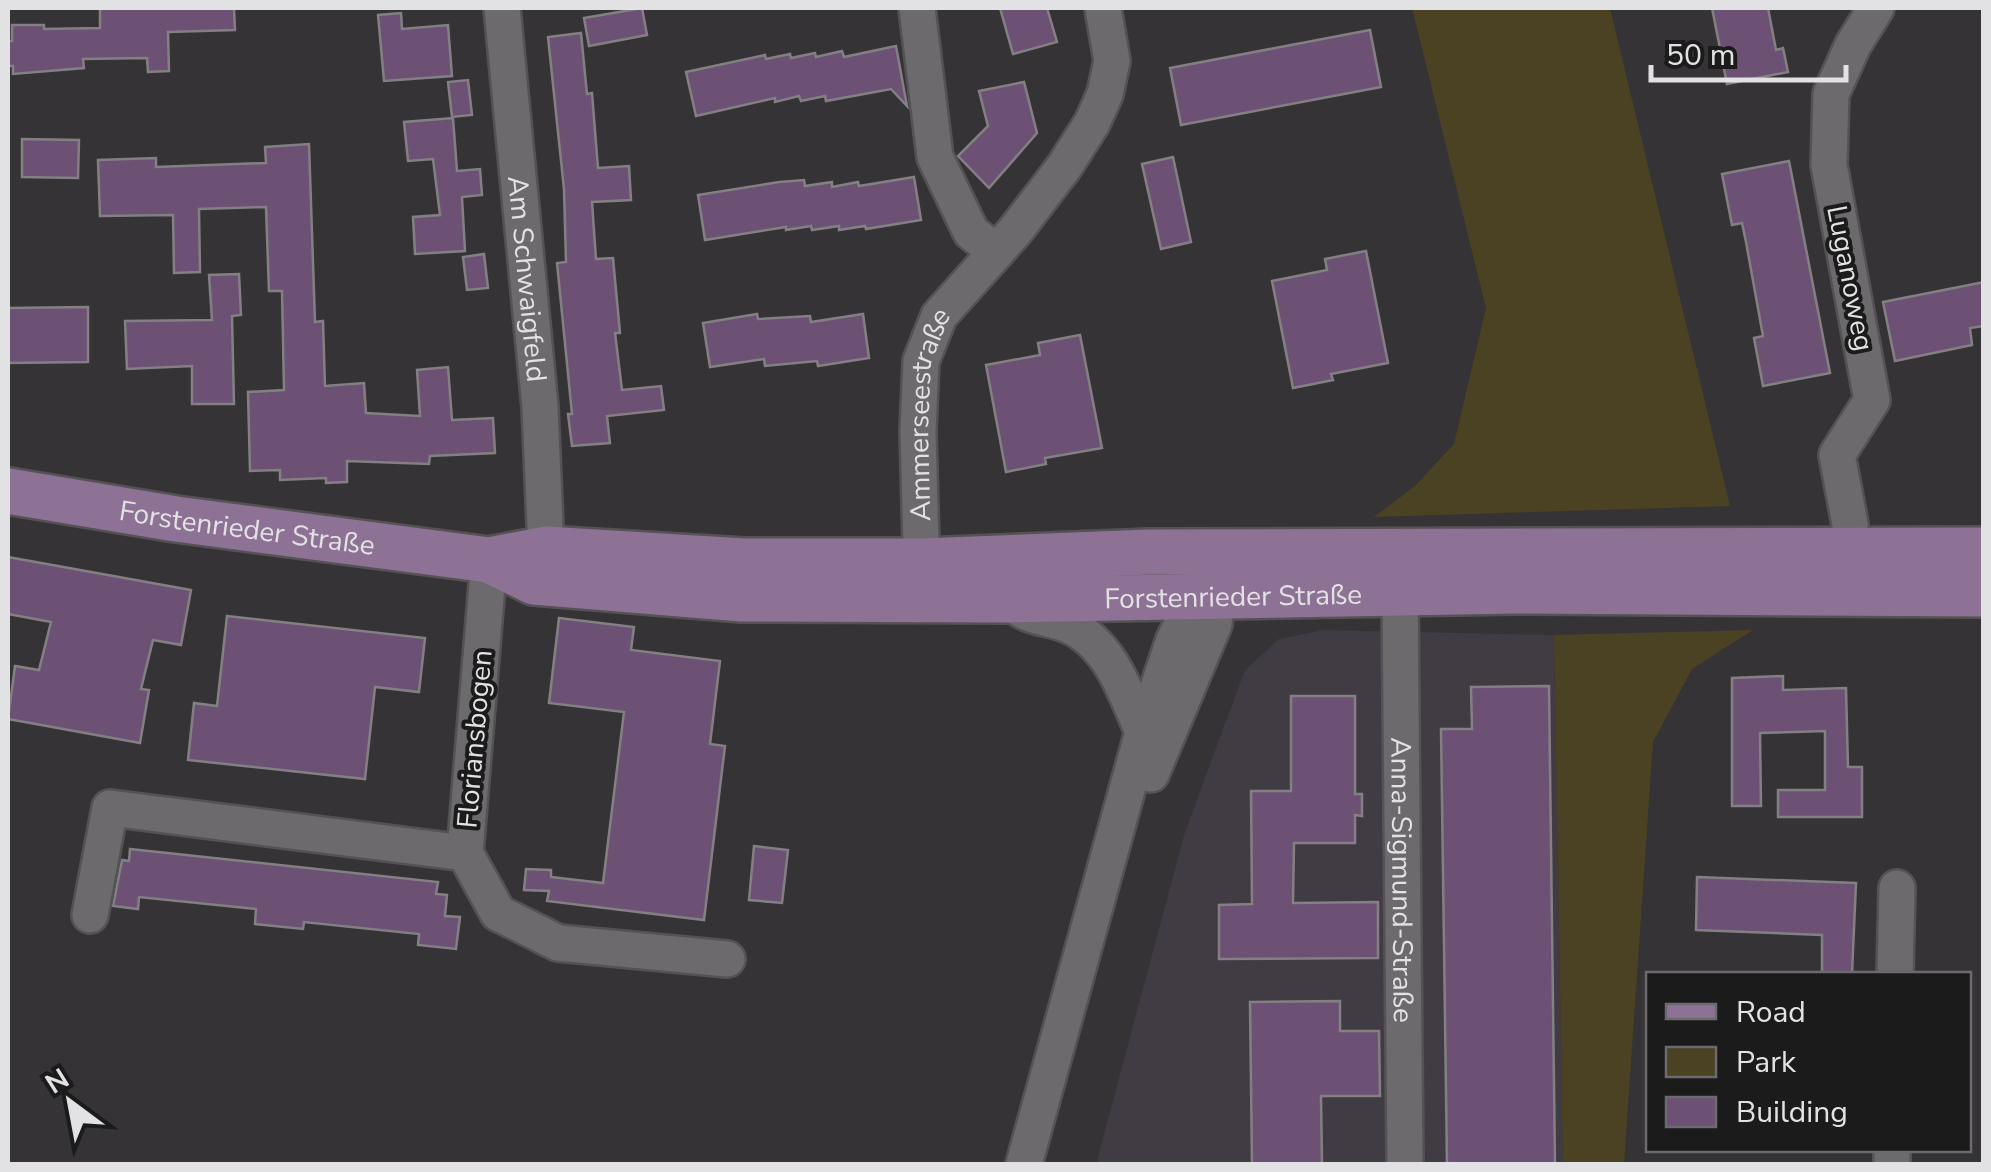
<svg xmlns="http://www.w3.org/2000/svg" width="1991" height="1172" font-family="'Nunito Sans',sans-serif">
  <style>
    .built { fill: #413b43 }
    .green { fill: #4a4223 }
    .building { fill: #6c5174; stroke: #828083; stroke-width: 2.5 }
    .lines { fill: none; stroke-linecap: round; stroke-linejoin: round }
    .minor-casing { stroke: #545254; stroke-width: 40 }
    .major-casing { stroke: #545254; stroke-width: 50 }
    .minor { stroke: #6c6a6c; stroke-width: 35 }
    .major { stroke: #8e7295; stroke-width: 45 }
    .labels { text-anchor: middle; stroke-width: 8; stroke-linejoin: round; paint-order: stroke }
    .street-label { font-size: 28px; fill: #e2e1e3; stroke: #1c1b1c }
  </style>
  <rect width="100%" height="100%" fill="#353336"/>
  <path class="built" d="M1324,630l230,5 9,529h-467l89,-332 60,-162 34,-31z"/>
  <g class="green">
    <path d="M1412,8h198l120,498 -356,11 41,-31 39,-42 32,-136z"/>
    <path d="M1753,630l-61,39 -39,73 -29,422h-61l-9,-529z"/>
  </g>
  <g class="building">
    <path d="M100,8h134l1,22 -67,2 1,39 -21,1 -1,-14 -64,1 1,9 -71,6v-8h-5v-25h4v-16h32v4l56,-1z"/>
    <path d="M642,8l5,27 -58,11 -5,-28z"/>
    <path d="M1000,8h47l10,34 -44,12z"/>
    <path d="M1712,8h56l8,42 7,-2 5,24 -61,12z"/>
    <path d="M401,13l1,16 46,-4 4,51 -68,5 -6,-66z"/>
    <path d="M1370,30l11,57 -200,38 -11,-57z"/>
    <path d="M581,33l6,61 5,-1 6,75 31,-2 2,34 -39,2 4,57 17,-1 7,75h-5l7,57 39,-4 3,24 -57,6 3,27 -38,3 -4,-32h4l-15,-151 9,-1 -2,-73 -16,-152z"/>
    <path d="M896,46l11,60 -16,-17 -65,12 -1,-5 -24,5 -2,-5 -24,6v-4l-79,18 -10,-44 79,-17 1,4 24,-5 1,4 24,-5 1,4 26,-6 2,6z"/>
    <path d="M468,80l4,35 -20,2 -4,-35z"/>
    <path d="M1024,82l13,51 -48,55 -31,-32 30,-30 -9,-35z"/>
    <path d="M453,118l4,53 23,-2 2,26 -20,2 3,54 -50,3 -2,-37 27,-2 -7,-56 -25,2 -4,-39z"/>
    <path d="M22,139l57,1 -1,38 -56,-1z"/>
    <path d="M309,144l6,178 8,-1 2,65 39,-3 2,30 54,3 -3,-46 31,-3 4,53 41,-2 2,35 -65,3 -1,8 -82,-3v21l-21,1v-5l-46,2v-10l-30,1 -2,-79 36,-2 -2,-99h-13l-3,-84 -67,2 1,63 -26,1 -1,-58 -73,1 -2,-56 58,-2v9l110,-4 -1,-16z"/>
    <path d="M1173,157l18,85 -30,7 -19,-85z"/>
    <path d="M1789,161l41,212 -67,13 -9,-48 9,-2 -17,-94 -4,-19 -10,2 -10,-51z"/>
    <path d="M914,177l7,43 -55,9 -1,-3 -26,4v-4l-27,4 -1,-4 -25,4v-3l-81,13 -7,-45 81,-13 25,-2 1,6 27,-4v5l26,-5 1,4z"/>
    <path d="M1366,251l22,112 -57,11 2,6 -40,8 -21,-107 55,-11 -2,-11z"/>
    <path d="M484,254l4,34 -21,2 -4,-33z"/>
    <path d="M239,274l2,41 -9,1 2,88h-42v-38l-65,3 -2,-48 87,-1 -3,-45z"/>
    <path d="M1984,282v44l-14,2 2,17 -77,16 -12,-59z"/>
    <path d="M88,307v55l-80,1v-55z"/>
    <path d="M757,314l1,5 52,-3 1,6 52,-8 6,44 -51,8 -1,-5 -52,5 -1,-7 -54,8 -7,-44z"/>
    <path d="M1080,335l22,113 -57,10 1,6 -40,8 -20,-107 54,-10 -2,-12z"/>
    <path d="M8,557l183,33 -10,55 -28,-5 -12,49 8,1 -9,53 -132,-24 7,-53 24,4 12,-48 -43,-8z"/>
    <path d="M227,616l198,22 -6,54 -44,-5 -10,92 -177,-19 6,-57 23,3z"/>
    <path d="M559,618l75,9 -3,23 89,11 -10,83 15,2 -21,174 -157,-19 2,-10 -25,-1 2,-21 25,1v7l52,6 21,-171 -75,-9z"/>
    <path d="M1783,676v14l63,-2 2,79h14v50h-84v-27h47v-59l-65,2 1,73h-29v-128z"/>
    <path d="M1549,686l6,478h-108l-6,-435h31l-1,-42z"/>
    <path d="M1291,696h64v98h7v22l-7,-1v28h-61l-1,60 85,-1v56l-159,1v-54l33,-1 -1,-113h40z"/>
    <path d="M754,846l34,4 -6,53 -33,-3z"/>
    <path d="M130,849l308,33 -2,12 11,1 -2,21 15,1 -4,32 -38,-4 1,-11 -115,-12 -1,7 -48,-5 1,-15 -117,-12 -1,12 -25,-3 9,-46 7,1z"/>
    <path d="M1697,877l159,6 -4,91h-30v-39l-126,-5z"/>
    <path d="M1340,1001v30h39l1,65h-59l1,68h-70l-2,-162z"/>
  </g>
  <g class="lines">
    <defs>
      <g id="minor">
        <path id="s1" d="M502,8l38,399 6,142"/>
        <path d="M917,8l18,149 36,75 25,20"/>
        <path d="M1850,549v-25l-13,-69 35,-55 -43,-235 2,-71 22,-49 23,-37"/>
        <path d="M489,560l-24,293 33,60 60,30 169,16"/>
        <path id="s2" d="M922,583l-4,-152 3,-70 18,-45 76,-85 49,-64 28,-44 13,-29 7,-33 -9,-53"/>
        <path id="s3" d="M1400,592l5,572"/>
        <path d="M1017,607c16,12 33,10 51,18 42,18 58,68 75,107"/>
        <path d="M1151,774l63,-150 5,-50"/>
        <path d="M90,915l20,-107 355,45"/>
        <path d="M1895,974l2,-86"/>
        <path d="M1024,1164l119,-432 31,-92 30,-61"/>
        <path d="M1892,1164v-14"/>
      </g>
      <g id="major">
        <path id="s4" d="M8,491l168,28 313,41 57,-11 198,12h178l227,-9 835,-2"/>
        <path id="s5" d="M489,560l45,22 208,17 266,1 508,-9 468,3"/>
      </g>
    </defs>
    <use href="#minor" class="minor-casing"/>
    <use href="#major" class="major-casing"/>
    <use href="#minor" class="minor"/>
    <use href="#major" class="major"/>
  </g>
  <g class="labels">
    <g class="street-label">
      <text dy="10" stroke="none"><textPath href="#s1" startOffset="272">Am Schwaigfeld</textPath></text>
      <text transform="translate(1851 278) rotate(79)" y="10">Luganoweg</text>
      <text dy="10" stroke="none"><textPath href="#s2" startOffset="170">Ammerseestraße</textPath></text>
      <text dy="10" stroke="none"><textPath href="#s4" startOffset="242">Forstenrieder Straße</textPath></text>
      <text dy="10" stroke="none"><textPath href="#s5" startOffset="750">Forstenrieder Straße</textPath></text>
      <text transform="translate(474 739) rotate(-85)" y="10">Floriansbogen</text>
      <text dy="10" stroke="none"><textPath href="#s3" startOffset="288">Anna-Sigmund-Straße</textPath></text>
    </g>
  </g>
  <rect width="1991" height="1172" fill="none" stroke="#e2e1e3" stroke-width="20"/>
  <rect x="1646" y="972" width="325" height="180" fill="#1c1b1c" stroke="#6b6a6c" stroke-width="2.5"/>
  <rect x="1666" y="1004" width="50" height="15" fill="#8e7295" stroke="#6b6a6c" stroke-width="2.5"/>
  <text x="1736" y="1022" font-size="30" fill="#e2e1e3">Road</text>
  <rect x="1666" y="1047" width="50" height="30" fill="#4a4223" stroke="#6b6a6c" stroke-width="2.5"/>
  <text x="1736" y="1072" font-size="30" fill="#e2e1e3">Park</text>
  <rect x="1666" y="1097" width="50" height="30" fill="#6c5174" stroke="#6b6a6c" stroke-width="2.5"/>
  <text x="1736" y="1122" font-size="30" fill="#e2e1e3">Building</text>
  <g transform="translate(70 1102) rotate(328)" stroke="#1c1b1c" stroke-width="8" paint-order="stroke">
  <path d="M0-8L18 38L0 25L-18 38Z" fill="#e2e1e3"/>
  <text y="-15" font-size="28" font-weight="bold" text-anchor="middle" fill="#e2e1e3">N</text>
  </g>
  <path d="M1651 65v15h195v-15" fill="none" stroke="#e2e1e3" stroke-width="5"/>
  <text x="1666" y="65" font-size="30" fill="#e2e1e3" stroke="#1c1b1c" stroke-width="8" paint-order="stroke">50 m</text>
</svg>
